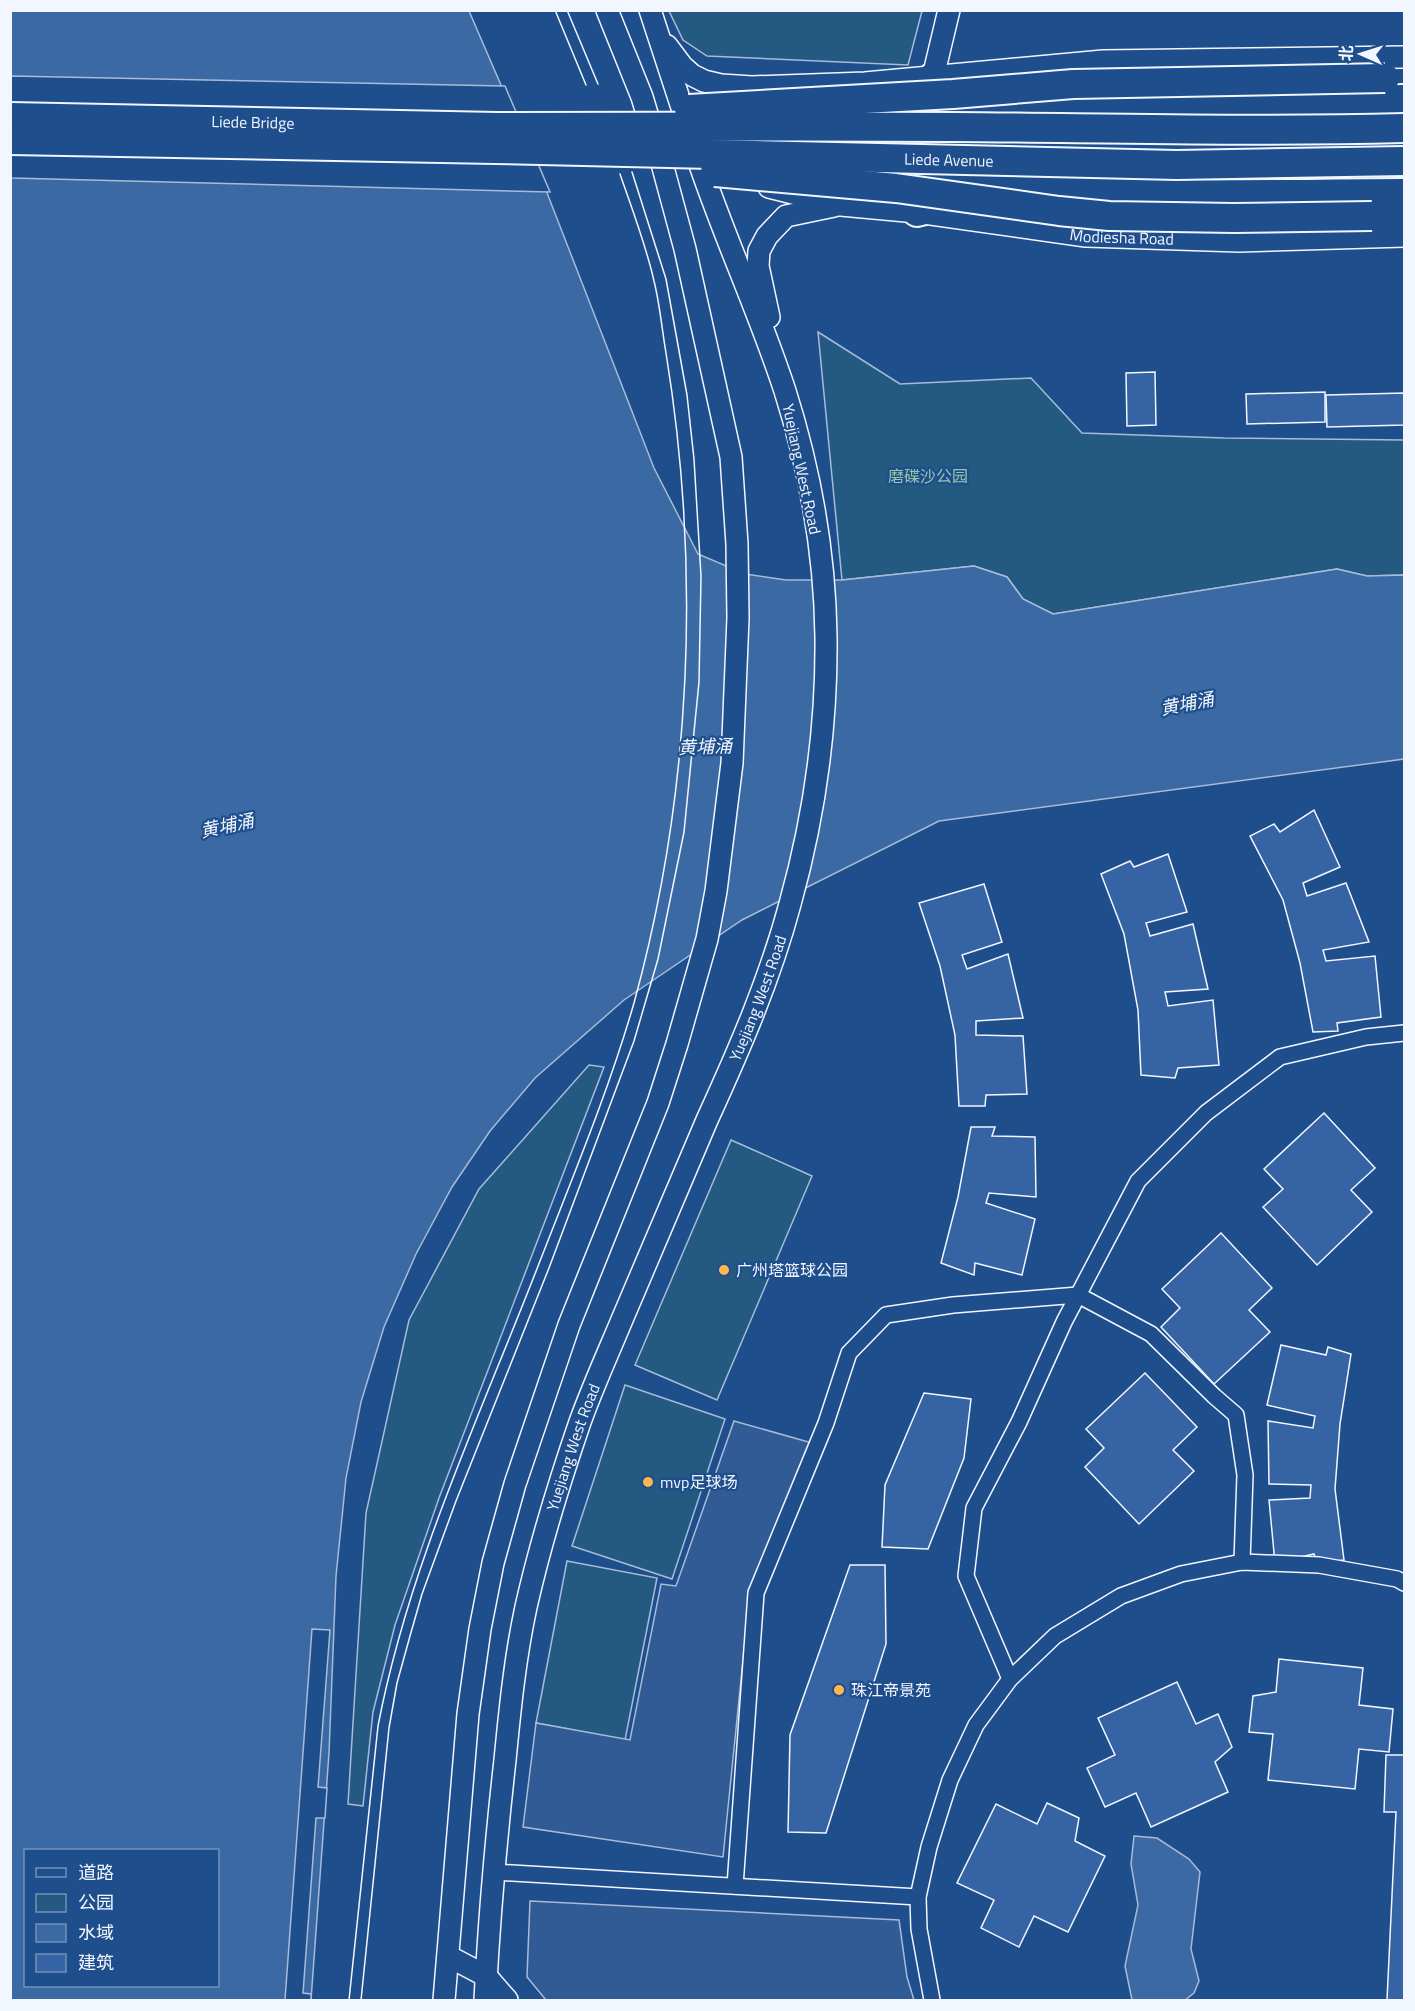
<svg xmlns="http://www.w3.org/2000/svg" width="1415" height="2011" font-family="'Titillium Web','Noto Sans SC',sans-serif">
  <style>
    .green { fill: #245a82; stroke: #a8bbd7; stroke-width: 1.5 }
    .parking { fill: #305b95; stroke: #a8bbd7; stroke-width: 1.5 }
    .water { fill: #3b69a3; stroke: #a8bbd7; stroke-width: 1.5; fill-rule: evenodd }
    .pier { fill: #1f4e8c; stroke: #a8bbd7; stroke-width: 1.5 }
    .building { fill: #3563a3; stroke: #f2f6ff; stroke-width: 1.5 }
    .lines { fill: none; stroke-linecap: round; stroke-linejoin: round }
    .street-casing { stroke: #f2f6ff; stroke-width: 18 }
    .secondary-casing { stroke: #f2f6ff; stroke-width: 24 }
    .highway-casing { stroke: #f2f6ff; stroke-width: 32 }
    .street { stroke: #1f4e8c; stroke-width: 15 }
    .secondary { stroke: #1f4e8c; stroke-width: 21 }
    .highway { stroke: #1f4e8c; stroke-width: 28 }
    .tram { stroke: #f2f6ff; stroke-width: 1.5 }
    .highway-bridge-casing { stroke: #f2f6ff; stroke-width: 32; stroke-linecap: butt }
    .highway-bridge { stroke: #1f4e8c; stroke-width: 28 }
    .poi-dot { fill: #ffb74d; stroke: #1f4e8c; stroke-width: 2 }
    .labels { text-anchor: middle; stroke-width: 4.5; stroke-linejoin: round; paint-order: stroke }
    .street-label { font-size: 16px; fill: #f2f6ff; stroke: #1f4e8c }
    .park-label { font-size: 16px; fill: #97c8a6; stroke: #1f4e8c }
    .poi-label { font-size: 16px; fill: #f2f6ff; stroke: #1f4e8c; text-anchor: start }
    .water-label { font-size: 18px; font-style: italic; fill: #f2f6ff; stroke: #1f4e8c }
  </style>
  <rect width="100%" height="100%" fill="#1f4e8c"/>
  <g class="green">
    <path d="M669,11h253l-14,54 -201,-9 -24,-16z"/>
    <path d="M818,332l82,52 131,-6 51,55 142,5 180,2v135l-37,1 -30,-7 -284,45 -30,-15 -16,-22 -33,-11 -132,14z"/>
    <path d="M589,1065l15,2 -165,431 -44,127 -22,87 -10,94 -15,-2 18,-291 43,-193 70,-131z"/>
    <path d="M731,1140l81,36 -95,224 -82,-35z"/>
    <path d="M625,1385l100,34 -53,160 -100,-33z"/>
    <path d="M567,1561l90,17 -32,162 -89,-17z"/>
  </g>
  <g class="parking">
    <path d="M734,1421l78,22 -62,148 -27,266 -200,-30 13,-104 94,17 31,-156 15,2z"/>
    <path d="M530,1901l369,19 8,57 7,23h-368l-19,-23z"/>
  </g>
  <g class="water">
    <path d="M11,11h458l73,169 112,288 44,86 47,20 41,6h56l132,-14 33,11 16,22 30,15 284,-45 30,7 37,-1v184l-465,62 -197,99 -118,80 -89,78 -45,53 -38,56 -36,67 -32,73 -23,75 -15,76 -10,98 -7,177 -18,247h-300zM26,1850h192v136h-192z"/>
    <path d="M1134,1836l23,2 32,21 11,13 -9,77 8,32 -5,12 -9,7h-53l-7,-34 13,-61 -7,-41z"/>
  </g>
  <g class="pier">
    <path d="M11,76l494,10 45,106 -539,-14z"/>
    <path d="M312,1629l18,1 -12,157 9,1 -2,30h-9l-13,175 8,1v6h-26z"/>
  </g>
  <g class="building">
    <path d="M1155,372l1,53 -29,1 -1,-53z"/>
    <path d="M1325,392v30l-78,2 -1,-30z"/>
    <path d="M1404,393v32l-77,2 -1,-32z"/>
    <path d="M1314,810l26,57 -37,16 4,13 39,-13 23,59 -46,8 3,11 49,-5 6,61 -44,6 1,8 -25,1 -13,-69 -17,-63 -33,-64 24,-12 6,8z"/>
    <path d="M1168,854l19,58 -41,11 4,13 43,-12 15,65 -43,3 3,14 45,-6 6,65 -41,3 -3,10 -34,-3 -3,-65 -14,-76 -23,-60 29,-13 4,6z"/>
    <path d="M984,884l18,58 -40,13 5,14 41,-15 15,64 -47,3v14l47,1 4,58 -41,1 -1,11h-26l-4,-71 -15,-69 -21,-63z"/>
    <path d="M1324,1113l51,55 -24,22 21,22 -55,53 -54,-58 20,-18 -19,-20z"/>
    <path d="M971,1127h24l-3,9 43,1 1,60 -47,-4 -3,10 49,16 -13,56 -47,-12 -1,12 -33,-12 17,-66z"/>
    <path d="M1221,1233l51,55 -23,22 21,22 -56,52 -53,-57 19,-19 -18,-19z"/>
    <path d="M1281,1345l45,10 2,-8 23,7 -11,70 -5,65 9,71 -27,3 -3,-9 -39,9 -6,-63 41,-2 1,-13 -42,-1 -1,-63 45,7 2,-12 -48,-11z"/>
    <path d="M1145,1373l52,54 -24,23 21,21 -55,53 -54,-57 19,-19 -18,-19z"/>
    <path d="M924,1393l47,6 -7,59 -36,91 -46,-2 3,-62z"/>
    <path d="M850,1565h35l1,79 -60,189 -38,-1 2,-97z"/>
    <path d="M1279,1659l84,9 -4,37 34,4 -4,43 -30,-3 -4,40 -87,-9 5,-46 -24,-2 4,-36 23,-4z"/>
    <path d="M1177,1682l19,42 22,-10 14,33 -17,15 13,30 -77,35 -15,-34 -31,14 -18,-39 28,-13 -17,-37z"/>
    <path d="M1386,1755h18v245h-17l9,-188h-12z"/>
    <path d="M1047,1803l32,15 -4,23 30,15 -37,76 -34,-16 -15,31 -38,-19 13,-28 -37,-17 39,-79 41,20z"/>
  </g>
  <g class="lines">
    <defs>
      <g id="street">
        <path d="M1010,1679l-44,-103 8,-68 45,-86 45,-100 74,-141 68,-68 74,-56 86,-20 38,-4"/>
        <path d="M494,1872l424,25"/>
        <path d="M735,1886l21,-293 70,-170 23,-70 37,-38 67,-10 125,-10 73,39 63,62 22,19 9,60 -3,87"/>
        <path d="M932,2000l-13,-71 -1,-32 11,-50 21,-67 26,-55 34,-46 45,-43 66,-40 60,-22 61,-12 77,3 78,14 7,4"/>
      </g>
      <g id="secondary">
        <path d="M650,10l38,116"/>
        <path d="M667,46l15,20 10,9 12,6 17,4 31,2 113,-4 238,-22 301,-4"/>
        <path d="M933,77l16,-67"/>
        <path id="s1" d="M769,187l72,18 76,7 169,24 153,5 165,-5"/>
        <path d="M769,317l-11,-51 1,-15 8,-15 19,-20 48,-10"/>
        <path d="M448,1956l38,20 21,24"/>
        <path d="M444,2000l24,-286 12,-85 13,-66 22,-79 54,-159 89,-222 19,-59 30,-105 9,-48 16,-128 6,-145 -1,-74 -6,-87 -46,-208 -24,-89 -19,-63 -35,-87"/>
        <path id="s2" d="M485,2000c4,-80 11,-160 20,-240 5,-51 10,-102 21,-153 14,-62 33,-124 54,-185 13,-36 29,-71 44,-107 27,-65 55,-130 83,-195 32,-70 63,-141 83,-216 24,-86 37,-177 36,-267 -1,-83 -16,-167 -41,-246 -26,-80 -62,-156 -88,-235"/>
      </g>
      <g id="highway">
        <path d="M933,77l51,11"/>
        <path d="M1404,99l-500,11 -24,5 -11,16 -1,14 6,19 10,8c104,13 210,20 315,22 68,1 137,-1 205,-1"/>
        <path id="s3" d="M10,117l487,10"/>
        <path d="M10,140l485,9"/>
        <path d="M917,212l55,-14"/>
        <path d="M1372,216l32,-1"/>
      </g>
    </defs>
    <use href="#street" class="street-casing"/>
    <use href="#secondary" class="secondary-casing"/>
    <use href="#highway" class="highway-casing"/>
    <use href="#street" class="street"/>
    <use href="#secondary" class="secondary"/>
    <use href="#highway" class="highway"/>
    <g class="tram">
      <path d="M555,10l31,75"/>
      <path d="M567,10l31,74"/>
      <path d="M349,2000l29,-274c31,-162 103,-312 162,-465 33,-85 69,-171 94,-258 58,-211 67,-435 32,-650 -4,-23 -6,-48 -12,-72 -8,-36 -22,-72 -34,-107"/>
      <path d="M361,2000l28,-272 8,-45 13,-47 12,-42 34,-93 93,-233 85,-227 24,-82 26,-127 15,-150 2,-106 -7,-117 -7,-64 -21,-116 -34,-107"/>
    </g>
    <defs>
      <g id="highway-bridge">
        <path d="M689,109l264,-15 120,-10 312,-6"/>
        <path d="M497,127c152,0 304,-1 456,0 151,1 301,5 451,1"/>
        <path id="s4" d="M495,149l682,16 227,-4"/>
        <path d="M715,172l181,16 163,23 50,5 125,2 138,-2"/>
      </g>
    </defs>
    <use href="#highway-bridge" class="highway-bridge-casing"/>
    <use href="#highway-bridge" class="highway-bridge"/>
  </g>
  <g class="poi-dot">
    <circle cx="724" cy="1270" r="6"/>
    <circle cx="648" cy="1482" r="6"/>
    <circle cx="839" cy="1690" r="6"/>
  </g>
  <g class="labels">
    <g class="street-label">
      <text dy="6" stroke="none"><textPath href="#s3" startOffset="243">Liede Bridge</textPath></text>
      <text dy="6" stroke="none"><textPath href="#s4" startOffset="454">Liede Avenue</textPath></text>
      <text dy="6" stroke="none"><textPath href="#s1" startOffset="357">Modiesha Road</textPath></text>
      <text transform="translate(802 469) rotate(78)" y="6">Yuejiang West Road</text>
      <text dy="6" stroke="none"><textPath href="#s2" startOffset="1048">Yuejiang West Road</textPath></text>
      <text dy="6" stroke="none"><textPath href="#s2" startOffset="562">Yuejiang West Road</textPath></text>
    </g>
    <g class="park-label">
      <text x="928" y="482">磨碟沙公园</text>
    </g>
    <g class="poi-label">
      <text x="736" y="1276">广州塔篮球公园</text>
      <text x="660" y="1488">mvp足球场</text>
      <text x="851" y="1696">珠江帝景苑</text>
    </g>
    <g class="water-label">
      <text transform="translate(1187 704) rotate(-11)" y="6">黄埔涌</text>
      <text transform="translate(705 747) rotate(-2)" y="6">黄埔涌</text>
      <text transform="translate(227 826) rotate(-12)" y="6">黄埔涌</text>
    </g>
  </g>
  <rect width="1415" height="2011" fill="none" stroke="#f2f6ff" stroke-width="24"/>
  <rect x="24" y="1849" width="195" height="138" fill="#1f4e8c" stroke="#7391ba" stroke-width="1.5"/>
  <rect x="36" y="1868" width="30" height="9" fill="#1f4e8c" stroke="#7391ba" stroke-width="1.5"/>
  <text x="78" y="1879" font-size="18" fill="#f2f6ff">道路</text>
  <rect x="36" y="1894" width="30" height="18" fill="#245a82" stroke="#7391ba" stroke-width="1.5"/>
  <text x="78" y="1909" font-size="18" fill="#f2f6ff">公园</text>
  <rect x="36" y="1924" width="30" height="18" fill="#3b69a3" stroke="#7391ba" stroke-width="1.5"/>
  <text x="78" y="1939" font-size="18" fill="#f2f6ff">水域</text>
  <rect x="36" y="1954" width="30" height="18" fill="#3563a3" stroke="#7391ba" stroke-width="1.5"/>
  <text x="78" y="1969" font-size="18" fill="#f2f6ff">建筑</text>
  <g transform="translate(1361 54) rotate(273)" stroke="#1f4e8c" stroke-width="4.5" paint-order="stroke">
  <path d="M0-4.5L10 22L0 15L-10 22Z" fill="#f2f6ff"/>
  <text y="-9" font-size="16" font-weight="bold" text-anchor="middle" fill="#f2f6ff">北</text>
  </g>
</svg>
